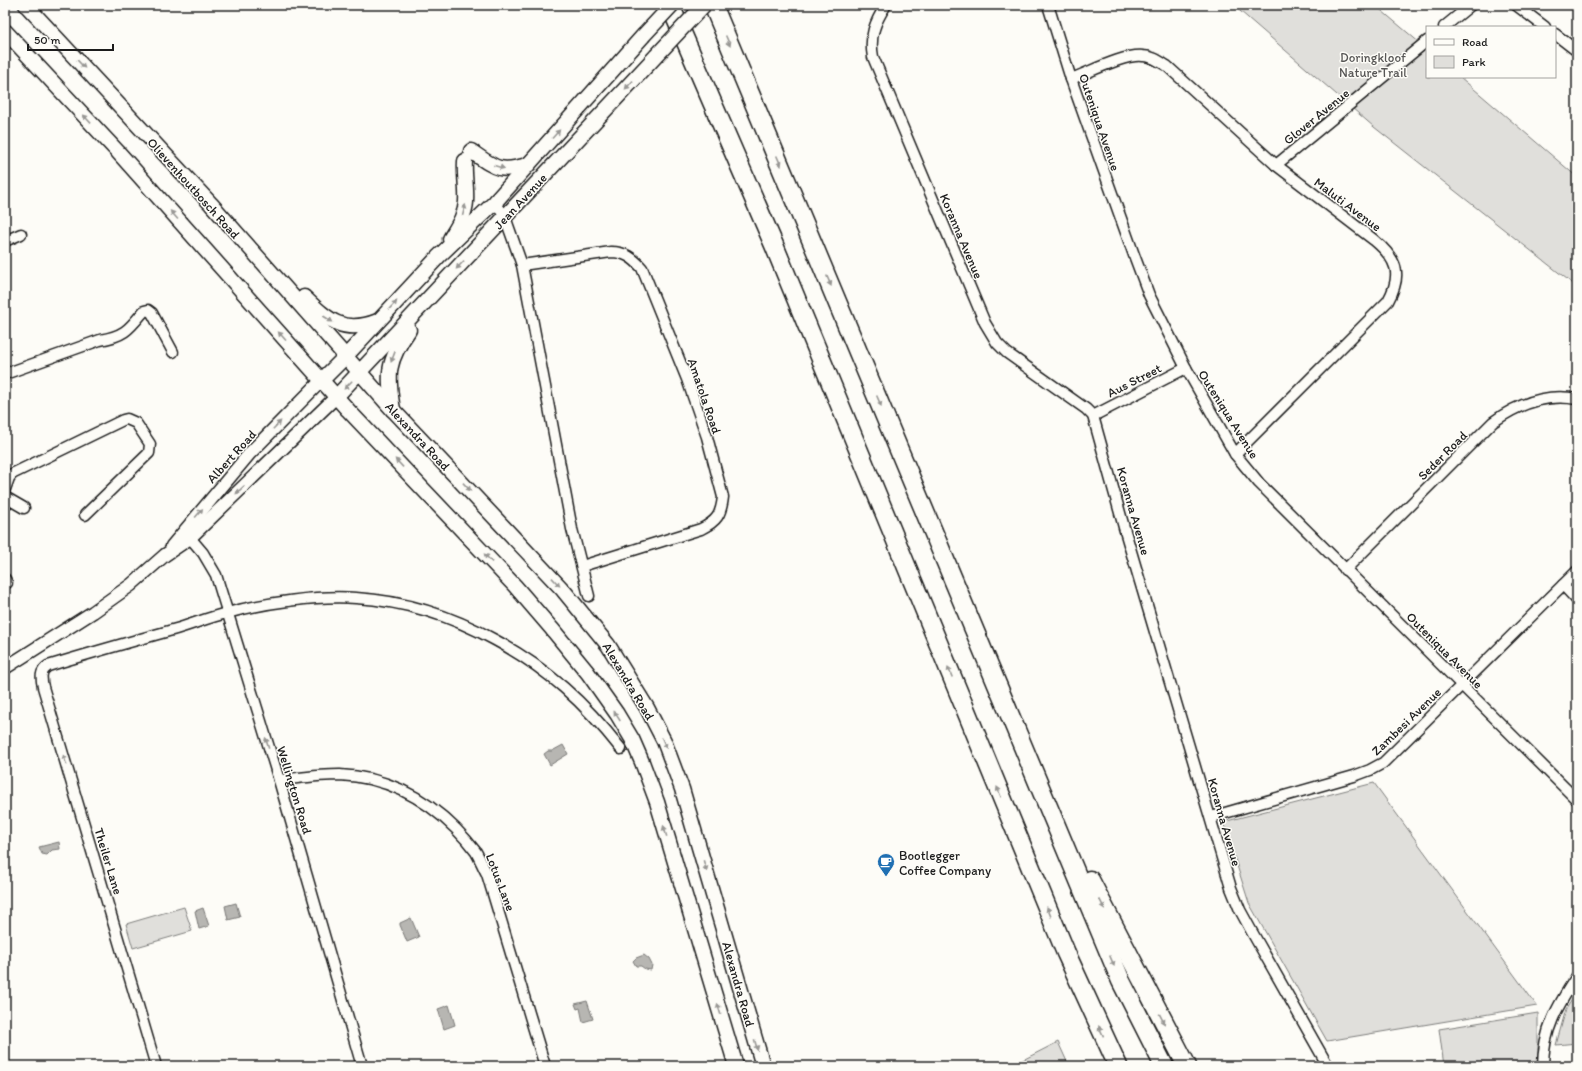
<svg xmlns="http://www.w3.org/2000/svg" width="1582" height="1071" font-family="Itim,sans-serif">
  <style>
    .green { fill: #e0dfdb; stroke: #7e7e7c }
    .water { fill: #b7b6b2; stroke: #797876 }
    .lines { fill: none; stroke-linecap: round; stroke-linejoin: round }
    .minor-casing { stroke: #1c1c1c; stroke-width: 13 }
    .tertiary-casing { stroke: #1c1c1c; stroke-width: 15 }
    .secondary-casing { stroke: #1c1c1c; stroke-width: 17 }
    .motorway-casing { stroke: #1c1c1c; stroke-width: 21 }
    .minor { stroke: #fdfcf7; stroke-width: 10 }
    .tertiary { stroke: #fdfcf7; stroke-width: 12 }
    .secondary { stroke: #fdfcf7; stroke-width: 14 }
    .motorway { stroke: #fdfcf7; stroke-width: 18 }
    .secondary-bridge-casing { stroke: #1c1c1c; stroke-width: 17; stroke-linecap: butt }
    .secondary-bridge { stroke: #fdfcf7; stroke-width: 14 }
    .oneway { fill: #989794 }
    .labels { text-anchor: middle; stroke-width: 3; stroke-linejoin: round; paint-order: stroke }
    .park-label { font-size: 13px; fill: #575655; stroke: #fdfcf7 }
    .street-label { font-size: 13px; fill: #1c1c1c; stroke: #fdfcf7 }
    .poi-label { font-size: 13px; fill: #1c1c1c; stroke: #fdfcf7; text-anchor: start }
  </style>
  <rect width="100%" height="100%" fill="#fdfcf7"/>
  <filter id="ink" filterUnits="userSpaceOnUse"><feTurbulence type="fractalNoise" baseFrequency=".025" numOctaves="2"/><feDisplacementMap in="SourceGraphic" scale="8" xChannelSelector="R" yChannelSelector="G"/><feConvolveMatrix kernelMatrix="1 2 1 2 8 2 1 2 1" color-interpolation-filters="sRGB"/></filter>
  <g filter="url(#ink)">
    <g class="green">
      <path d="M1233,5h142l52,44v28h33l117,100v110l-203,-160z"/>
      <path d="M1374,783l163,223 -210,35 -78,-138 -26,-81z"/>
      <path d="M184,907l8,24 -59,17 -7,-24z"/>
      <path d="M1577,992v51l-21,2 10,-36z"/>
      <path d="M1538,1013v53h-94l-5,-37z"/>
      <path d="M1058,1042l11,24h-56v-1z"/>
    </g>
    <g class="water">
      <path d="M563,745l5,9 -18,11 -6,-11 4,-3h4z"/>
      <path d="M59,842l1,7 -8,1 -5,5 -5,-1 -3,-7z"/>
      <path d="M236,903l4,14 -12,3 -3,-14z"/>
      <path d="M203,908l6,18 -10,3 -4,-18z"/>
      <path d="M411,918l8,19 -12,5 -7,-17v-2z"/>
      <path d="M644,955l5,4 3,6 -1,5 -6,-1 -4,-3h-5l-3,-5 3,-3z"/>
      <path d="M587,1001l6,18 -10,3 -3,-14 -3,1 -2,-5z"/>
      <path d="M449,1005l6,20 -11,4 -6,-20z"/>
    </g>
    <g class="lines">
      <defs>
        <g id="minor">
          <path d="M886,5c-11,17 -17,31 -13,52l112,266 12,20 10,10 79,56 7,7 32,115 106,357 9,22 12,22 76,134"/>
          <path d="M1048,5l23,74 63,176 15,40 37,73 49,86 24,29 318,317"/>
          <path d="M1516,5l29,22"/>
          <path d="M1444,27l27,-22"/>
          <path d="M1555,34l22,17"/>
          <path d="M1071,79c19,-7 53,-25 72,-23 9,0 16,5 24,10l109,99 98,75c23,19 29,34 14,61l-153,153"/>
          <path d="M1276,165l151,-124"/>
          <path d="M495,202l10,15 17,48 50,264 17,67"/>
          <path d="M5,241l16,-7"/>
          <path d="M522,265l89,-13c14,0 22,6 31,16l45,111 20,58 16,60c-2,18 -6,24 -22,32l-119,37"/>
          <path d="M5,374l95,-34c25,-4 29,-11 44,-29l4,-1 4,3 21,39"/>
          <path d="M1093,416l93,-48"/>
          <path d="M5,489l4,-11 3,-4 111,-54 4,-1 9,4 14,21 -1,9 -64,62"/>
          <path d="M5,497l19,11"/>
          <path d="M186,533l17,20 13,22 63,205 83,286"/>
          <path d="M1345,570l148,-148c25,-18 53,-29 84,-23"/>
          <path d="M5,579l2,4"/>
          <path d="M1563,585l14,15"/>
          <path d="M279,780c20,-2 40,-5 61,-5 45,2 84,22 116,54 7,7 14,15 20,23 4,7 7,15 11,22l58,192"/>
          <path d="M1211,817l143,-41 16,-6 13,-7 194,-192"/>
          <path d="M156,1066l-113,-379c-2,-9 -3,-16 5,-21 42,-13 85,-25 128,-37 17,-5 34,-12 51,-16 36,-10 92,-18 129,-15 49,3 96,18 139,42 52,28 90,63 126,109"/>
          <path d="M1543,1066c0,-36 15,-61 34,-90"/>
        </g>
        <g id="tertiary">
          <path d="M172,546l78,-93 72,-73"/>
          <path d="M5,668l88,-56 38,-27 34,-30 25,-17 146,-141"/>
        </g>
        <g id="secondary">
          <path d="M26,5l185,199 182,206 170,180 45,55 39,63 17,33 18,48 81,277"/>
          <path d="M5,31l113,121 230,258 167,176 37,43 36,44 29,41 15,25 10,23 15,40 79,264"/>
          <path d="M471,151c24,17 29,23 58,13"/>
          <path d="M450,239c7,-12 15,-23 16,-37 1,-14 -2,-27 -1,-41"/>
          <path d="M304,297c24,23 39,38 74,24"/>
          <path d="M322,380l24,-24 93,-100 56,-54 148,-166"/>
          <path d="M336,397l320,-341"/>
          <path d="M393,410c-6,-36 -6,-49 16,-80"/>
        </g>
        <g id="motorway">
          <path d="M670,5l104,240 292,708 52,113"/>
          <path d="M713,5l408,976 43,85"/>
          <path d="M1090,880l97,186"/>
        </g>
      </defs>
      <use href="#minor" class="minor-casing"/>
      <use href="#tertiary" class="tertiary-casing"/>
      <use href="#secondary" class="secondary-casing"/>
      <use href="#motorway" class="motorway-casing"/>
      <use href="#minor" class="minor"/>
      <use href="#tertiary" class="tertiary"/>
      <use href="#secondary" class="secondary"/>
      <use href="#motorway" class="motorway"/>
      <defs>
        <g id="secondary-bridge">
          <path d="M643,36l29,-31"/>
          <path d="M656,56l48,-51"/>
        </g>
      </defs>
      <use href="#secondary-bridge" class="secondary-bridge-casing"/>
      <use href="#secondary-bridge" class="secondary-bridge"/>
    </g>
    <defs><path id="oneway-solid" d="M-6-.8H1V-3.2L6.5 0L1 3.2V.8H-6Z"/></defs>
    <g class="oneway">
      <use href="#oneway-solid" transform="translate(728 41) rotate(67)"/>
      <use href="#oneway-solid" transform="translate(81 64) rotate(47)"/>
      <use href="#oneway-solid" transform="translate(629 85) rotate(133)"/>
      <use href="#oneway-solid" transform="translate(87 119) rotate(-133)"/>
      <use href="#oneway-solid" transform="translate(556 134) rotate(-48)"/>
      <use href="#oneway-solid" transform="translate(779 161) rotate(67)"/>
      <use href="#oneway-solid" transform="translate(499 167) rotate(16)"/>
      <use href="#oneway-solid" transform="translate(464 210) rotate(-76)"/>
      <use href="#oneway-solid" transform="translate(174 215) rotate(-131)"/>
      <use href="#oneway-solid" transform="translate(460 265) rotate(133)"/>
      <use href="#oneway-solid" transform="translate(829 281) rotate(67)"/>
      <use href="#oneway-solid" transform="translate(393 305) rotate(-47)"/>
      <use href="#oneway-solid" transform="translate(328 319) rotate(33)"/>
      <use href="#oneway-solid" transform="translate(282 336) rotate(-132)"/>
      <use href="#oneway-solid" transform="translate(393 357) rotate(111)"/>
      <use href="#oneway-solid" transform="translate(348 385) rotate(134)"/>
      <use href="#oneway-solid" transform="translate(879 401) rotate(67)"/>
      <use href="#oneway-solid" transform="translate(277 425) rotate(-46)"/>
      <use href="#oneway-solid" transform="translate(399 463) rotate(-133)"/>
      <use href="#oneway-solid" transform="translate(467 487) rotate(47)"/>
      <use href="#oneway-solid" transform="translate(240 490) rotate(136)"/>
      <use href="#oneway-solid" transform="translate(199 513) rotate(-50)"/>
      <use href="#oneway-solid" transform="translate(488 558) rotate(-133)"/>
      <use href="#oneway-solid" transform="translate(556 582) rotate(47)"/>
      <use href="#oneway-solid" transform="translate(950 672) rotate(-112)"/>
      <use href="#oneway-solid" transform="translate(617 716) rotate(-123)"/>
      <use href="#oneway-solid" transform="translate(267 743) rotate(-107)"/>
      <use href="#oneway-solid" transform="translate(664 743) rotate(67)"/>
      <use href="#oneway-solid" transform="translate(65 760) rotate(-107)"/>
      <use href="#oneway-solid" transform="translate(999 792) rotate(-112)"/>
      <use href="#oneway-solid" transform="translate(665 831) rotate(-107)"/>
      <use href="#oneway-solid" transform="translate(705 866) rotate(74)"/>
      <use href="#oneway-solid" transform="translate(1102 904) rotate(63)"/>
      <use href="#oneway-solid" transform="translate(1049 912) rotate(-112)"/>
      <use href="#oneway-solid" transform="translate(1112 961) rotate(67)"/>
      <use href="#oneway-solid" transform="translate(719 1009) rotate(-107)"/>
      <use href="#oneway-solid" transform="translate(1162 1019) rotate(63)"/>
      <use href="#oneway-solid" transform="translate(1101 1031) rotate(-115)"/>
      <use href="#oneway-solid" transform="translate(756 1045) rotate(74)"/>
    </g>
  </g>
  <defs>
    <symbol id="cafe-pin" viewBox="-11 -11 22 30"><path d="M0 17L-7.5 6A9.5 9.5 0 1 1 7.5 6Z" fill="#1f6fb2" stroke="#fdfcf7"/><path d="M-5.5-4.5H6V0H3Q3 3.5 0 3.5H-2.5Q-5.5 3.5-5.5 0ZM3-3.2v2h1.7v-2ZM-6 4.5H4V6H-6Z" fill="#fff"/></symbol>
  </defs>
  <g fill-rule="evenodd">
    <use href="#cafe-pin" x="876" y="852" width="20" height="27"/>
  </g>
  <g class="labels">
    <g class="park-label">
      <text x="1373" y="62">Doringkloof<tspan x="1373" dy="15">Nature Trail</tspan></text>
    </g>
    <g class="street-label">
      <text transform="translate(1316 116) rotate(-39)" y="5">Glover Avenue</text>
      <text transform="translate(1100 122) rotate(71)" y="5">Outeniqua Avenue</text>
      <text transform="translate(194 188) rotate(48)" y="5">Olievenhoutbosch Road</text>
      <text transform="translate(520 201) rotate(-47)" y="5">Jean Avenue</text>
      <text transform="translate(1348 204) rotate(37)" y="5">Maluti Avenue</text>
      <text transform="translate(962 236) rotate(67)" y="5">Koranna Avenue</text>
      <text transform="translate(1134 380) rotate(-27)" y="5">Aus Street</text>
      <text transform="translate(705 396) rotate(71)" y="5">Amatola Road</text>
      <text transform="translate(1229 414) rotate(58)" y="5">Outeniqua Avenue</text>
      <text transform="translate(418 436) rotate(47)" y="5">Alexandra Road</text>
      <text transform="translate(1442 455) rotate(-45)" y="5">Seder Road</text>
      <text transform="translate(231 456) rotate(-48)" y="5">Albert Road</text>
      <text transform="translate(1134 511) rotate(74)" y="5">Koranna Avenue</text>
      <text transform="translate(1445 650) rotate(45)" y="5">Outeniqua Avenue</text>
      <text transform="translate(629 681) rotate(59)" y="5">Alexandra Road</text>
      <text transform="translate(1406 721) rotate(-44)" y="5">Zambesi Avenue</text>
      <text transform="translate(295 790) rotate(73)" y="5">Wellington Road</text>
      <text transform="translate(1225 822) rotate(74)" y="5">Koranna Avenue</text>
      <text transform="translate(109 861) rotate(73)" y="5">Theiler Lane</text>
      <text transform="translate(501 882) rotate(69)" y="5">Lotus Lane</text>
      <text transform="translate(739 984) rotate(74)" y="5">Alexandra Road</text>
    </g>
    <g class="poi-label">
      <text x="899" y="860">Bootlegger<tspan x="899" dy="15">Coffee Company</tspan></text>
    </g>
  </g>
  <rect width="1582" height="1071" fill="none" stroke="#fdfcf7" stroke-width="20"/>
  <rect x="10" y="10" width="1562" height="1051" fill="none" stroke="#1c1c1c" stroke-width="1.5" filter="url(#ink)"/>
  <rect x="1426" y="26" width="130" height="52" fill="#fdfcf7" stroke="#a3a29f"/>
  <rect x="1434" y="39" width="20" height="6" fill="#fdfcf7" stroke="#a3a29f"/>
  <text x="1462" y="46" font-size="12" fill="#1c1c1c">Road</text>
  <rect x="1434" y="56" width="20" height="12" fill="#e0dfdb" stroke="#a3a29f"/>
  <text x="1462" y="66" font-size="12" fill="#1c1c1c">Park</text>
  <path d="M28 44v6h85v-6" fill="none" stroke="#1c1c1c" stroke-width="2"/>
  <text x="34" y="44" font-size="12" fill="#1c1c1c" stroke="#fdfcf7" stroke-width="3" paint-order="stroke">50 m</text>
</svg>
